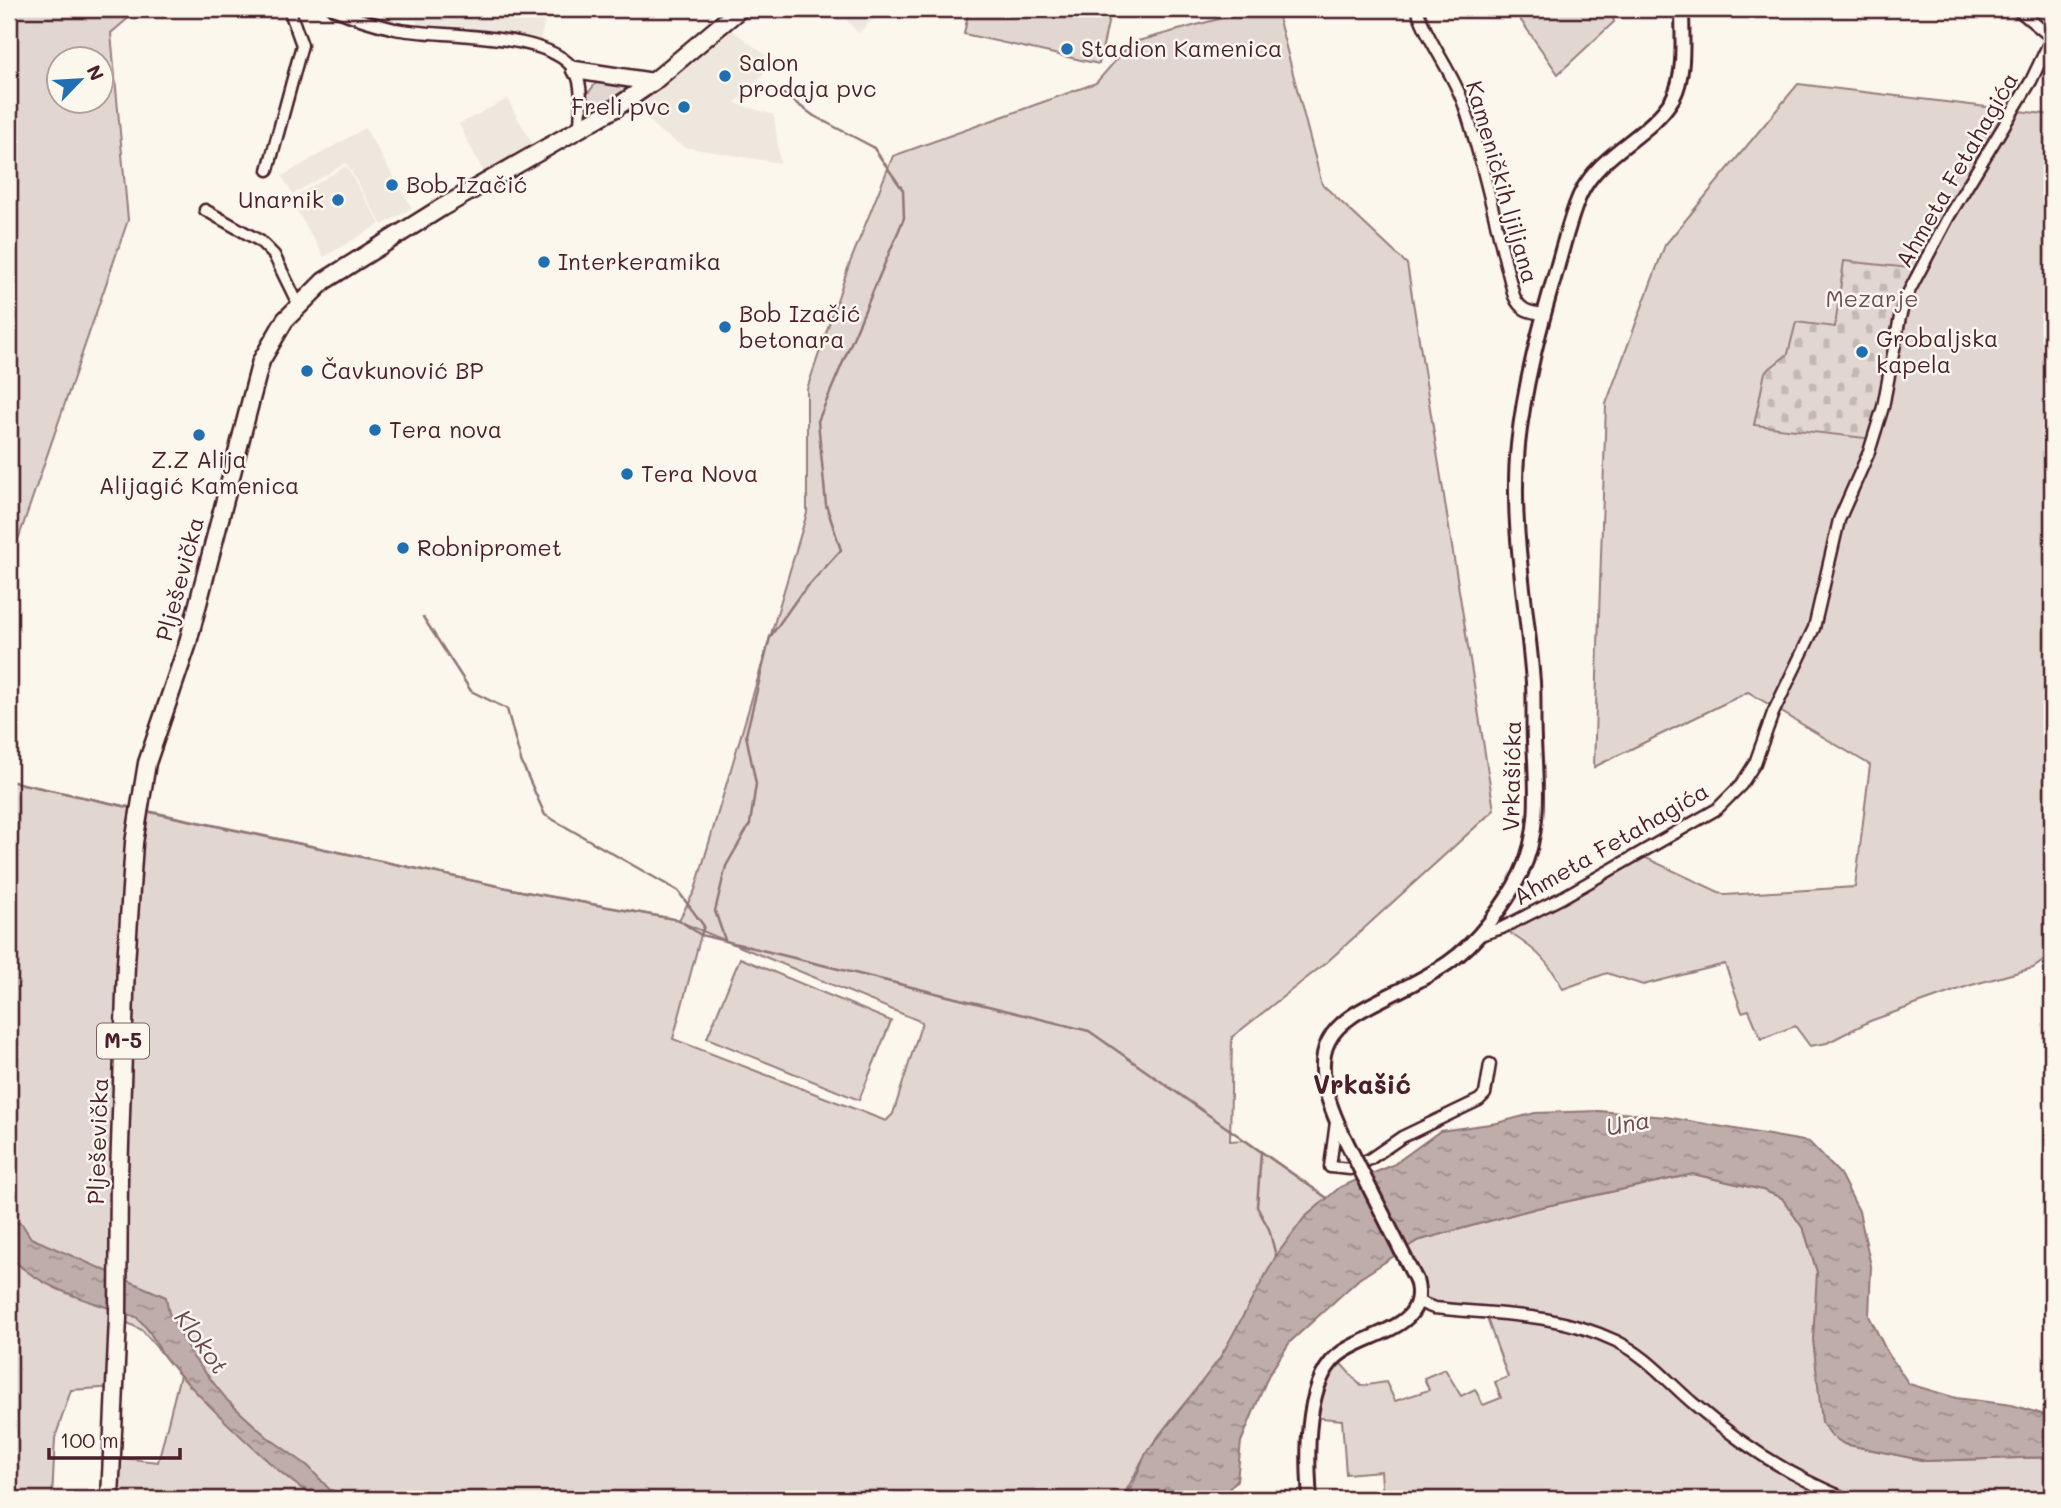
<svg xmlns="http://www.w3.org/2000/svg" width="2061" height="1508" font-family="Mali,sans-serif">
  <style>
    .built { fill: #eee7de }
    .grass { fill: #e2d7d0; stroke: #967b7e; stroke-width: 2; fill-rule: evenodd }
    .cemetery { fill: url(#cemetery-stones); stroke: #967b7e; stroke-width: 2 }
    .water { fill: url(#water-ripples); stroke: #907477; stroke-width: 2 }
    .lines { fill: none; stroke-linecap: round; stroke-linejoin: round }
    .stream { stroke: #907477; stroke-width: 2.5 }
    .minor-casing { stroke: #4a1f2b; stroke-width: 15 }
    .tertiary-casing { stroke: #4a1f2b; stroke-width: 18 }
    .primary-casing { stroke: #4a1f2b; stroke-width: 21 }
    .minor { stroke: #fbf7ec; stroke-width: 10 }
    .tertiary { stroke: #fbf7ec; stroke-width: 12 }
    .primary { stroke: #fbf7ec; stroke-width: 16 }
    .tertiary-bridge-casing { stroke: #4a1f2b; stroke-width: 18; stroke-linecap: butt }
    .tertiary-bridge { stroke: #fbf7ec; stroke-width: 12 }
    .poi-dot { fill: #1f6fb2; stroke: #fbf7ec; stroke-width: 2.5 }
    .labels { text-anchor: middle; stroke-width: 5; stroke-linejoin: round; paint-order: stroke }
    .shield { fill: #fbf7ec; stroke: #7f6065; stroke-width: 2 }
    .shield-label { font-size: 21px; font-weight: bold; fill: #4a1f2b }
    .poi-label { font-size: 23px; fill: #4a1f2b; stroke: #fbf7ec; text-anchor: start }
    .street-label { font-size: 23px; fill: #4a1f2b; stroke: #fbf7ec }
    .park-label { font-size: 23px; fill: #704d54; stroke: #fbf7ec }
    .water-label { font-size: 24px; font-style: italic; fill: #6d4a51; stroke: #fbf7ec }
    .quarter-label { font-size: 26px; font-weight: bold; fill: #4a1f2b; stroke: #fbf7ec }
  </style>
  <defs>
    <pattern id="cemetery-stones" width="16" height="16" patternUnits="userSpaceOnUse" patternTransform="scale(1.75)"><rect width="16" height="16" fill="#e2d7d0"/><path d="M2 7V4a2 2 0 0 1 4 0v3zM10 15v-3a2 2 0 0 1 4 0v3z" fill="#c3b8b3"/></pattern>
    <pattern id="water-ripples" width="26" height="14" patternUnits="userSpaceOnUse" patternTransform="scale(1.75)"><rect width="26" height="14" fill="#bfadaa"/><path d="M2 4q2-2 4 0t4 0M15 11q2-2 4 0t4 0" fill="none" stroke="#9d8c8b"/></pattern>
  </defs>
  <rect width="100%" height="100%" fill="#fbf7ec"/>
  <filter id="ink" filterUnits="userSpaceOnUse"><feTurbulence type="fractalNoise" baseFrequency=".0143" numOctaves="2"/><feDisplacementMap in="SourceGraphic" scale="14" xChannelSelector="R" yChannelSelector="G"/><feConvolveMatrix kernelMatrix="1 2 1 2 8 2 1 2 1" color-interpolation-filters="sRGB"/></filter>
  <g filter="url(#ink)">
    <g class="built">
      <path d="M415,9h132l-8,38 -121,-15z"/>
      <path d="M838,9h47l-27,24z"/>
      <path d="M730,29l45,33 -40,41 39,12 6,48 -96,-16 -26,-17 -23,-26z"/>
      <path d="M507,99l29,51 -49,29 -28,-55z"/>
      <path d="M365,128l47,80 -30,17 -36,-62 -53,31 -11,-18z"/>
      <path d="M346,166l34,58 -56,33 -34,-58z"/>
    </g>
    <g class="grass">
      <path d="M9,9h130l-28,24 17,187 -119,346zM60,60h42v42h-42z"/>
      <path d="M969,9h142l-12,55 -135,-30z"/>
      <path d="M1255,9h21l46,175 85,80 87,546 -167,152 -95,75 -2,104 15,-1 82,58c-51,43 -70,104 -106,158 -22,34 -53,63 -75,98 -10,15 -14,31 -26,45h-1010l2,-42 46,5 22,-87 -38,-45 -24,-12 -3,69 -44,3 -16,48 -3,61h-43v-718l517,111 153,28 16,-30 112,-377v-124l42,-124 44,-109 203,-73 35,-40zM683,923l239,99 -29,92 -7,7 -213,-82 28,-104z"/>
      <path d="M1513,9h98l3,13 -56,52z"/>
      <path d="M596,83l19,1 15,5 -47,31 2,-23z"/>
      <path d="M1798,84l254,31v840l-19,13 -65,18 -98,35 -43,22 -17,3 -15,-20 -34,13 -12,-29 -7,2 -17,-48 -82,21 -36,-12 -44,16c-16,-32 -31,-42 -61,-61l136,-74 87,41 130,-8 15,-122 -122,-73 -154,75 12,-363 59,-159z"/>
      <path d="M740,958l151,63 -32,79 -152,-62z"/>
      <path d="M1693,1174l70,16 19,8 22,32 13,42 5,150 22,22 82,17 126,-4v42h-669l-2,-28 -35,3 -4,-54 -31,-3 24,-60 26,29 25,-4 9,19 34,-11 -5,-12 21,-9 16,27 14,-7 8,16 18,-7 -6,-16 13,-5 -23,-64 -66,-11 -19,-53 17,-8 120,-33z"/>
    </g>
    <path class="cemetery" d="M1844,261l76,8 -14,28 -33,142 -119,-14 11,-53 23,-18 8,-32 39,5z"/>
    <g class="water">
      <path d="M1599,1111l67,6 143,25 31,32 19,37 12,55 -2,50 18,36 22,32 47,14 56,7 40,12v40l-126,4 -82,-17 -12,-8 -10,-14 -9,-82 4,-68 -13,-42 -22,-32 -19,-8 -70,-16 -156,34 -120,33 -58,38 -69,63 -22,34 -27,66 -4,38 -17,19h-100l12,-13 13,-31 75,-97 56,-102 28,-38 36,-31 53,-22 47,-34 57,-8 38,-10z"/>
      <path d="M9,1219l13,5 9,14 135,59 3,16 24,44 35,44 38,35 42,30 22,24 30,9c-12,0 -26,2 -38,0 -26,-4 -131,-110 -152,-135 -13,-15 -18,-34 -34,-47 -42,-15 -97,-27 -127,-62z"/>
    </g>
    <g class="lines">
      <g class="stream">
        <path d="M423,617l48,74 36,18 14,52 24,54 133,76 26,35 -3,9"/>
        <path d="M9,781l123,27"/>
        <path d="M145,811l381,81 153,28 22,15 388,96 238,167"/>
        <path d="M725,940l-10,-29 11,-45 24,-42 6,-40 -10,-49 24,-98 29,-41 42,-46 -15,-45 -8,-84 86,-203 -1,-28 -30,-43 -59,-31 -36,-26"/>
        <path d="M1261,1152l-4,55 12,22 7,27"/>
      </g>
      <defs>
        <g id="minor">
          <path d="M333,9c19,8 41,15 62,20 44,9 154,1 180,42 9,15 5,42 5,59"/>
          <path d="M1417,9c11,34 35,61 47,96 21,62 33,127 50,191 6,14 14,16 29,18"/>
          <path d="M2017,9l35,29"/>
          <path d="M268,170l34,-125 -13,-36"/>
          <path d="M205,210l55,31 14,14 24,49"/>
          <path d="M1477,936l25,-8 61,-31 154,-88 24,-24 14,-22 18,-50 41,-85 25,-108 30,-68 14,-45 17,-90 6,-20 43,-81 82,-135 21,-44"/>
          <path d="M1336,1122l-6,45 20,2 20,-10 32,-22 77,-37 6,-6 5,-30"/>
          <path d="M1419,1302l15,6c64,7 121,4 182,33 31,15 52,41 78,63 46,40 96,72 153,95"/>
        </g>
        <g id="tertiary">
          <path d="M1346,1141c-65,-130 19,-122 102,-178 29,-20 58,-59 73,-90 20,-41 15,-88 13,-133 -1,-19 0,-39 -1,-58 -6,-79 -23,-157 -15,-237 6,-58 21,-115 37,-170 8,-27 14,-55 25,-80 20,-43 70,-58 93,-97 13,-24 9,-62 9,-89"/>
          <path d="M1310,1499c-3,-39 -6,-111 25,-141 27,-26 96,-27 81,-78"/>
        </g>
        <g id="primary">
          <path d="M575,70l78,12"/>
          <path d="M110,1499l8,-181 1,-143 7,-211 8,-121 13,-80 40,-117 74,-285 24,-41 39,-39 117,-73 173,-99 39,-27 87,-73"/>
        </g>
      </defs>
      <use href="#minor" class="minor-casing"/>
      <use href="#tertiary" class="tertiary-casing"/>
      <use href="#primary" class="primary-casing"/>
      <use href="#minor" class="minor"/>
      <use href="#tertiary" class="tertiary"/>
      <use href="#primary" class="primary"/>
      <defs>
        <path id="tertiary-bridge" d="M1346,1141l70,139"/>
      </defs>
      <use href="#tertiary-bridge" class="tertiary-bridge-casing"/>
      <use href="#tertiary-bridge" class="tertiary-bridge"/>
    </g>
  </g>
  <g class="poi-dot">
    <circle cx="1067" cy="49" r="7"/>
    <circle cx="725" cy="76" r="7"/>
    <circle cx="684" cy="107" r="7"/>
    <circle cx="392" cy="185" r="7"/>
    <circle cx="338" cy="200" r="7"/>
    <circle cx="544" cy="262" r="7"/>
    <circle cx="725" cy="327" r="7"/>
    <circle cx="1862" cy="352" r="7"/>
    <circle cx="307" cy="371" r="7"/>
    <circle cx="375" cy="430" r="7"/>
    <circle cx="199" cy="435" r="7"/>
    <circle cx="627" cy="474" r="7"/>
    <circle cx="403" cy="548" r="7"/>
  </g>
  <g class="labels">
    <rect class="shield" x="97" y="1023.5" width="52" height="35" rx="5"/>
    <g class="shield-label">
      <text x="123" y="1048">M-5</text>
    </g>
    <g class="poi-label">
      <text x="1081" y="57">Stadion Kamenica</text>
      <text x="739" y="71">Salon<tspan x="739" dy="26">prodaja pvc</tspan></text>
      <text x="670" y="115" text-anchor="end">Freli pvc</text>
      <text x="406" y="193">Bob Izačić</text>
      <text x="324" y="208" text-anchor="end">Unarnik</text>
      <text x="558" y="270">Interkeramika</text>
      <text x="739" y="322">Bob Izačić<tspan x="739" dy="26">betonara</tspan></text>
      <text x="1876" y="347">Grobaljska<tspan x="1876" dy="26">kapela</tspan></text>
      <text x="321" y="379">Čavkunović BP</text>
      <text x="389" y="438">Tera nova</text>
      <text x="199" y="468" text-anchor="middle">Z.Z Alija<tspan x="199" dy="26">Alijagić Kamenica</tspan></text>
      <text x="641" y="482">Tera Nova</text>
      <text x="417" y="556">Robnipromet</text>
    </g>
    <g class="street-label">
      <text transform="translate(1957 170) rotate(-60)" y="8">Ahmeta Fetahagića</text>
      <text transform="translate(1502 182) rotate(74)" y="8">Kameničkih ljiljana</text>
      <text transform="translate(180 579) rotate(-75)" y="8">Plješevička</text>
      <text transform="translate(1512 776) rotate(-89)" y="8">Vrkašićka</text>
      <text transform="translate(1611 844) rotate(-30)" y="8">Ahmeta Fetahagića</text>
      <text transform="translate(98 1141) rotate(-88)" y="8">Plješevička</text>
    </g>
    <g class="park-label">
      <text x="1872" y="307">Mezarje</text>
    </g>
    <g class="water-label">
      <text transform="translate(1628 1124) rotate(-11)" y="8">Una</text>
      <text transform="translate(201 1342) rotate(54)" y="8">Klokot</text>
    </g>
    <g class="quarter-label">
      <text x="1362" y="1094">Vrkašić</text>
    </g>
  </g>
  <rect width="2061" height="1508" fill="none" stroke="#fbf7ec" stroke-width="35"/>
  <rect x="18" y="18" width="2026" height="1473" fill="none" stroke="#4a1f2b" stroke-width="2.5" filter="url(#ink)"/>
  <g transform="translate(80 80) rotate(65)"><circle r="33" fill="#fbf7ec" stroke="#b4a19f" stroke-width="2"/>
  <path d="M0-5L12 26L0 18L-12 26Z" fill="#1f6fb2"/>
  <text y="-10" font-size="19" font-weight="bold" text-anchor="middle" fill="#4a1f2b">N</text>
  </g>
  <path d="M49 1448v10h131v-10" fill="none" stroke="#4a1f2b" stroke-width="3.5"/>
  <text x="60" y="1448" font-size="21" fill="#4a1f2b" stroke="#fbf7ec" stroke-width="5" paint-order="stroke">100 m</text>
</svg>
